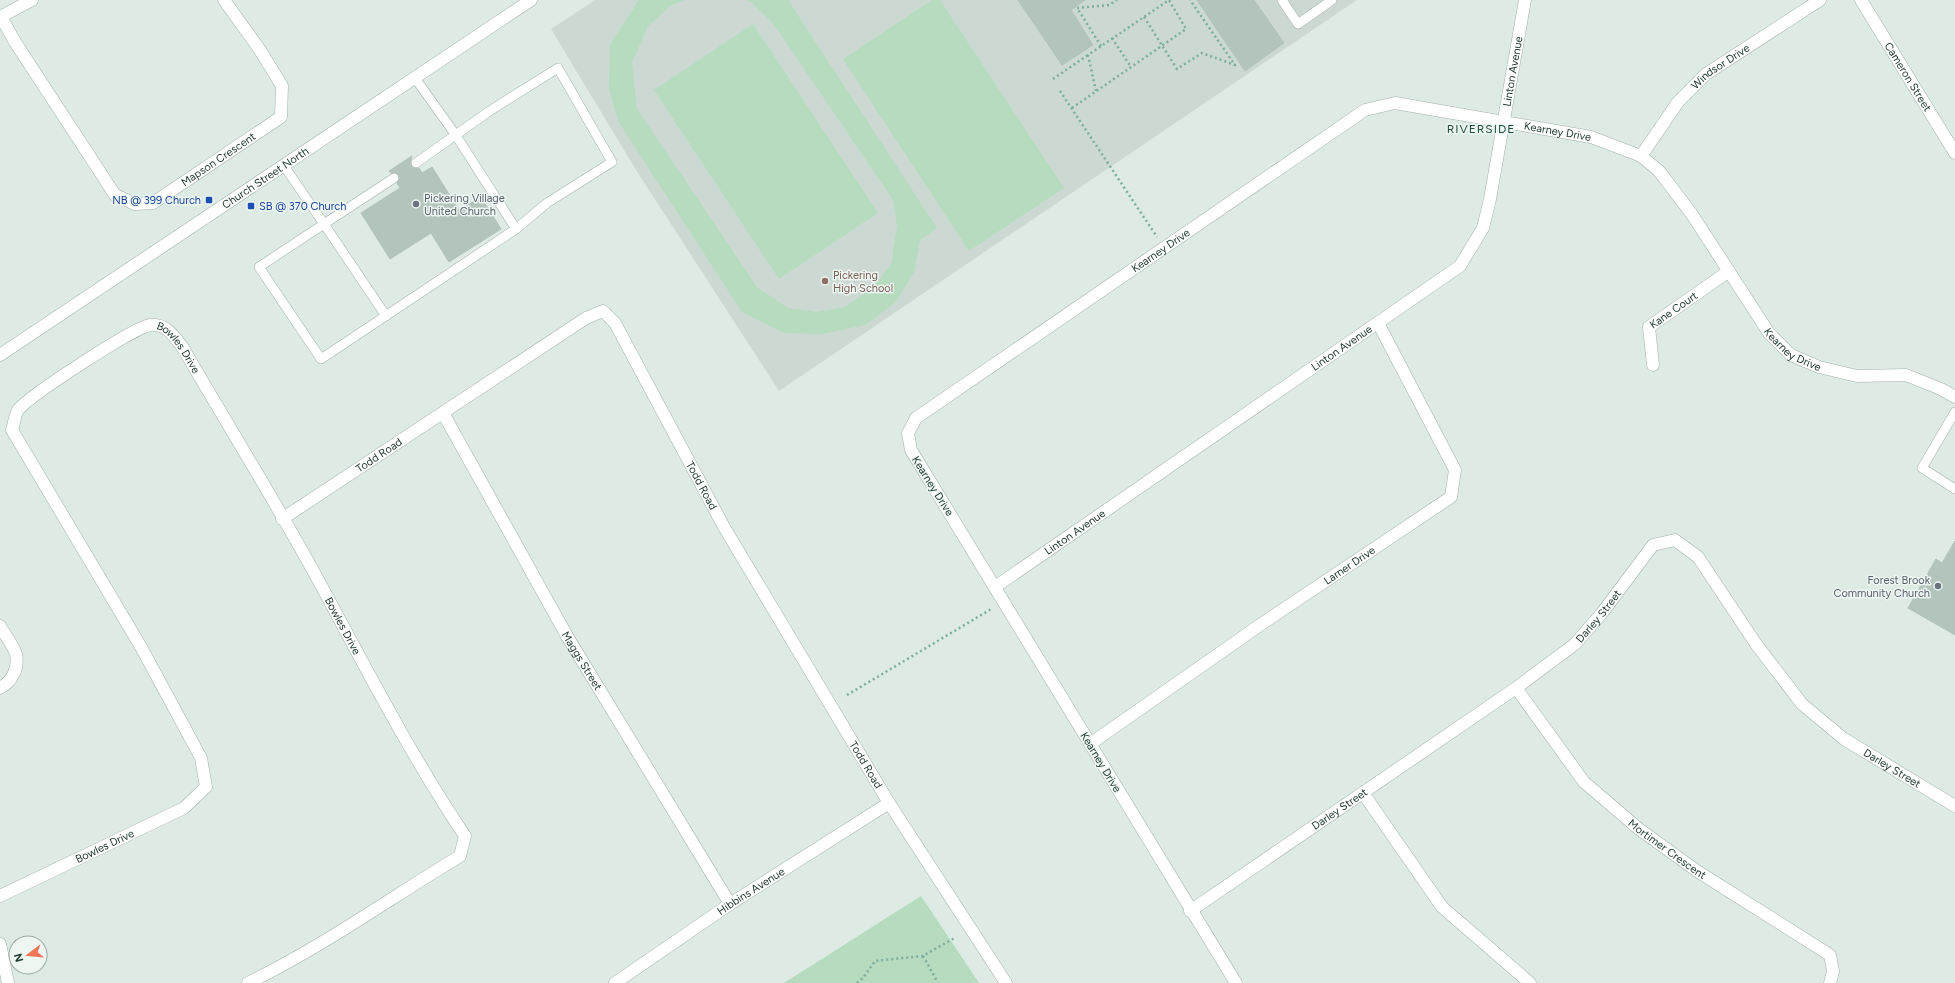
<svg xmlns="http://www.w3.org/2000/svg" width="1955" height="983" font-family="Figtree,sans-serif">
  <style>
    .built { fill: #ccd9d3 }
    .green { fill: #b6dbbf }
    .building { fill: #b3c4bd; stroke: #b1c3bb }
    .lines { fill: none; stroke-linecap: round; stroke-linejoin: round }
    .service-casing { stroke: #a1b1ab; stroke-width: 10 }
    .minor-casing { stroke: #a1b1ab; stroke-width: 13 }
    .tertiary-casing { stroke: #a1b1ab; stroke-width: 13 }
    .path { stroke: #7ead9d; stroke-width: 2.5; stroke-dasharray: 2 3; stroke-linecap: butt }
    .service { stroke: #fff; stroke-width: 9 }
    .minor { stroke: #fff; stroke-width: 12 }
    .tertiary { stroke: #fff; stroke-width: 12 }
    .transit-dot { fill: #1a4fb4; stroke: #eef6f2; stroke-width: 1.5 }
    .worship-dot { fill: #6b7280; stroke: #eef6f2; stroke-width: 1.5 }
    .education-dot { fill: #8d6e63; stroke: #eef6f2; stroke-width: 1.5 }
    .labels { text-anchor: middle; stroke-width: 3; stroke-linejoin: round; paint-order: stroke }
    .street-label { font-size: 11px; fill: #203931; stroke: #eef6f2 }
    .worship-label { font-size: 11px; fill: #5b616d; stroke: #eef6f2; text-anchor: start }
    .transit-label { font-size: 11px; fill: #164399; stroke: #eef6f2; text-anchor: end }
    .education-label { font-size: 11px; fill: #785e54; stroke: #eef6f2; text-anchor: start }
    .neighbourhood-label { font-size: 12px; letter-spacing: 1px; fill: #1c4b3e; stroke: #eef6f2 }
  </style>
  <rect width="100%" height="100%" fill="#deeae4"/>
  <path class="built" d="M595,0h762l-578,391 -143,-221 -85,-141z"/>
  <g class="green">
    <path d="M639,0h45l-14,6 -22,20 -16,37 5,46 120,178 31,21 28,4 29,-5 27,-19 19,-23 6,-39 -4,-26 -120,-177 -22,-21 -6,-2h43l149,228 -17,12 -6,32 -18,30 -31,23 -43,9 -38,-1 -42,-21 -124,-191 -9,-33 1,-44z"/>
    <path d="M932,0h8l124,188 -95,63 -126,-192z"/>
    <path d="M753,24l125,189 -99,66 -125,-189z"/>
    <path d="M921,896l58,87h-195z"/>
  </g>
  <g class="building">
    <path d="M1018,0h67l-14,10 22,35 -31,20z"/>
    <path d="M1197,0h57l30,43 -39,28z"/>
    <path d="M412,156l-2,8 3,4h6l3,5 10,-6 27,43 22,-13 20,32 -52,33 -18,-29 -41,26 -29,-46 39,-25 -3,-5 2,-3v-5l-3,-2h-5l-2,-2z"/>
    <path d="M1955,541v94l-47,-27 28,-49 6,4z"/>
  </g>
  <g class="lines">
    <defs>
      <g id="service">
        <path d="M1282,0l16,24 34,-24"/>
        <path d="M416,163l75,-53 67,-42 54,94 -65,41 -31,26"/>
        <path d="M284,166l40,58 -65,43 62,92 195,-130 -61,-95 -40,-56"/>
        <path d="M386,316l-62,-92 70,-46"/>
        <path d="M1955,412l-33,56 33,21"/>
      </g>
      <g id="minor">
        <path id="s1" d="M1861,0l94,153"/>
        <path d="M0,17l32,-17"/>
        <path id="s2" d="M1,17l14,25 100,153 20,9 18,-1 128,-86 1,-31 -22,-36 -36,-50"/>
        <path id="s3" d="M1641,156l37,-54 28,-28 114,-74"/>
        <path id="s4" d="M1653,365l-4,-38 80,-56"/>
        <path id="s5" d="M443,413l124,223 163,268"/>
        <path id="s6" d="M282,519l304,-201 17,-7 12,12 109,204 165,276 117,180"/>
        <path id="s7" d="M995,587l465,-321 23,-38 7,-29 35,-199"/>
        <path d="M0,626c5,9 13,19 16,28 3,14 -4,28 -16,34"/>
        <path id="s8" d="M1516,688l68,94 55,47 58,42 133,84 3,16 -3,12"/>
        <path id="s9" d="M1090,744l170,-119 191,-128 4,-27 -77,-147"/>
        <path d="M1363,793l79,114 88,76"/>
        <path id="s10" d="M0,896l184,-88 22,-21 -5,-29 -60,-111 -129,-217c2,-6 3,-15 6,-20 12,-15 115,-82 132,-85 16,-2 25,12 33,23 44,76 91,151 133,228 48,88 93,177 149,260l-5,20c-71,43 -138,91 -212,127"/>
        <path id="s11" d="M1190,911l326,-223 59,-44 27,-31 51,-68 22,-5 23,17 58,87 46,60 42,35 111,67"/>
        <path id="s12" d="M615,983l115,-79 159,-101"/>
        <path id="s13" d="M1236,983l-325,-533 -3,-17 8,-15 449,-308 30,-7 196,34 50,19 18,15 32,42 78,120 22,22 28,12 38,9 49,-1 35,14 14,8"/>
      </g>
      <g id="tertiary">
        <path id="s14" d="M0,355l531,-355"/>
        <path d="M0,944l8,39"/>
      </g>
    </defs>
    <use href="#service" class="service-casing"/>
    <use href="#minor" class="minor-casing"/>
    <use href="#tertiary" class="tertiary-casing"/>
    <g class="path">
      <path d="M1144,17l33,52 25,-16 33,12 -45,-65"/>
      <path d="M1112,38l19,29"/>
      <path d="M1101,46l-24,-38 32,-3 8,-5"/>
      <path d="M1053,79l35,-24"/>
      <path d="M1060,91l97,146"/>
      <path d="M1096,91l-8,-36 81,-55"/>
      <path d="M1072,108l114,-79 -17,-29"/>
      <path d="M847,695l146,-87"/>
      <path d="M923,956l14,25"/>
      <path d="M857,983l6,-5 12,-17 48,-5 33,-19"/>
    </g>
    <use href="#service" class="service"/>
    <use href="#minor" class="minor"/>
    <use href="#tertiary" class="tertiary"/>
  </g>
  <g class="transit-dot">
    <rect x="205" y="196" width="8" height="8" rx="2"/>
    <rect x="247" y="202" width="8" height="8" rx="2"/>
  </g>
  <g class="worship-dot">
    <circle cx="416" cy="204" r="4"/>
    <circle cx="1938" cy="586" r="4"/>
  </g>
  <circle class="education-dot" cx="825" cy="281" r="4"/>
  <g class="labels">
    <g class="street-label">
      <text dy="4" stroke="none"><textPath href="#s3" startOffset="121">Windsor Drive</textPath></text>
      <text dy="4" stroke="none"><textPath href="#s7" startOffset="769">Linton Avenue</textPath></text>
      <text dy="4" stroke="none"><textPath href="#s1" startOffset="90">Cameron Street</textPath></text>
      <text dy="4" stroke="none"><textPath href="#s13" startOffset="1399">Kearney Drive</textPath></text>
      <text dy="4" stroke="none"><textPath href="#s2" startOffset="330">Mapson Crescent</textPath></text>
      <text dy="4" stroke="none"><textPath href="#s14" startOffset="319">Church Street North</textPath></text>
      <text dy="4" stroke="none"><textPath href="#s13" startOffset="955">Kearney Drive</textPath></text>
      <text dy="4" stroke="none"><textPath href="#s4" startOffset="68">Kane Court</textPath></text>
      <text dy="4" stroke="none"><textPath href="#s13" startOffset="1735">Kearney Drive</textPath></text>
      <text dy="4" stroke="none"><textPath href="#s7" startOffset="421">Linton Avenue</textPath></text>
      <text dy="4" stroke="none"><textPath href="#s10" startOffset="860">Bowles Drive</textPath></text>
      <text dy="4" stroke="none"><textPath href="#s6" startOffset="116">Todd Road</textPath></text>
      <text dy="4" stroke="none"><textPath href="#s6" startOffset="584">Todd Road</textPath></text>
      <text transform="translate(933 486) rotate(58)" y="4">Kearney Drive</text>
      <text dy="4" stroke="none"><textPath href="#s7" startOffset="97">Linton Avenue</textPath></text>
      <text dy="4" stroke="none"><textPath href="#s9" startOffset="315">Larner Drive</textPath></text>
      <text dy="4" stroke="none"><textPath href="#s11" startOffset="505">Darley Street</textPath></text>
      <text dy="4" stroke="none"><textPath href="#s10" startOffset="1184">Bowles Drive</textPath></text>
      <text dy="4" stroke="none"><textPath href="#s5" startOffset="284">Maggs Street</textPath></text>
      <text transform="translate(1101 762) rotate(59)" y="4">Kearney Drive</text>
      <text dy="4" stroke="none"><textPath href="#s6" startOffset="908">Todd Road</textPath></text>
      <text dy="4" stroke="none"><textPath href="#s11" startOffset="937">Darley Street</textPath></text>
      <text dy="4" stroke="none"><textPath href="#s11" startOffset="181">Darley Street</textPath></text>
      <text dy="4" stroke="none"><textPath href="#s10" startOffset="116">Bowles Drive</textPath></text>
      <text dy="4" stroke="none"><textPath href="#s8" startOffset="223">Mortimer Crescent</textPath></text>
      <text dy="4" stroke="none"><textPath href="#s12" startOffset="164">Hibbins Avenue</textPath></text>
    </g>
    <g class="worship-label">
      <text x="424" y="202">Pickering Village<tspan x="424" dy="13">United Church</tspan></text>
      <text x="1930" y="584" text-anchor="end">Forest Brook<tspan x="1930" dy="13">Community Church</tspan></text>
    </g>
    <g class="transit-label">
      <text x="201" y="204">NB @ 399 Church</text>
      <text x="259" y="210" text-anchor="start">SB @ 370 Church</text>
    </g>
    <g class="education-label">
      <text x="833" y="279">Pickering<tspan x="833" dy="13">High School</tspan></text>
    </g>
    <g class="neighbourhood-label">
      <text x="1481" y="133">RIVERSIDE</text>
    </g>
  </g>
  <g transform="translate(28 955) rotate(254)"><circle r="19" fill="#eef6f2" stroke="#9caaa5"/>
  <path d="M0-3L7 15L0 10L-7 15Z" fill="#f17554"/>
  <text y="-6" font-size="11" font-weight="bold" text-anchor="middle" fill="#203931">N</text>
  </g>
</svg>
